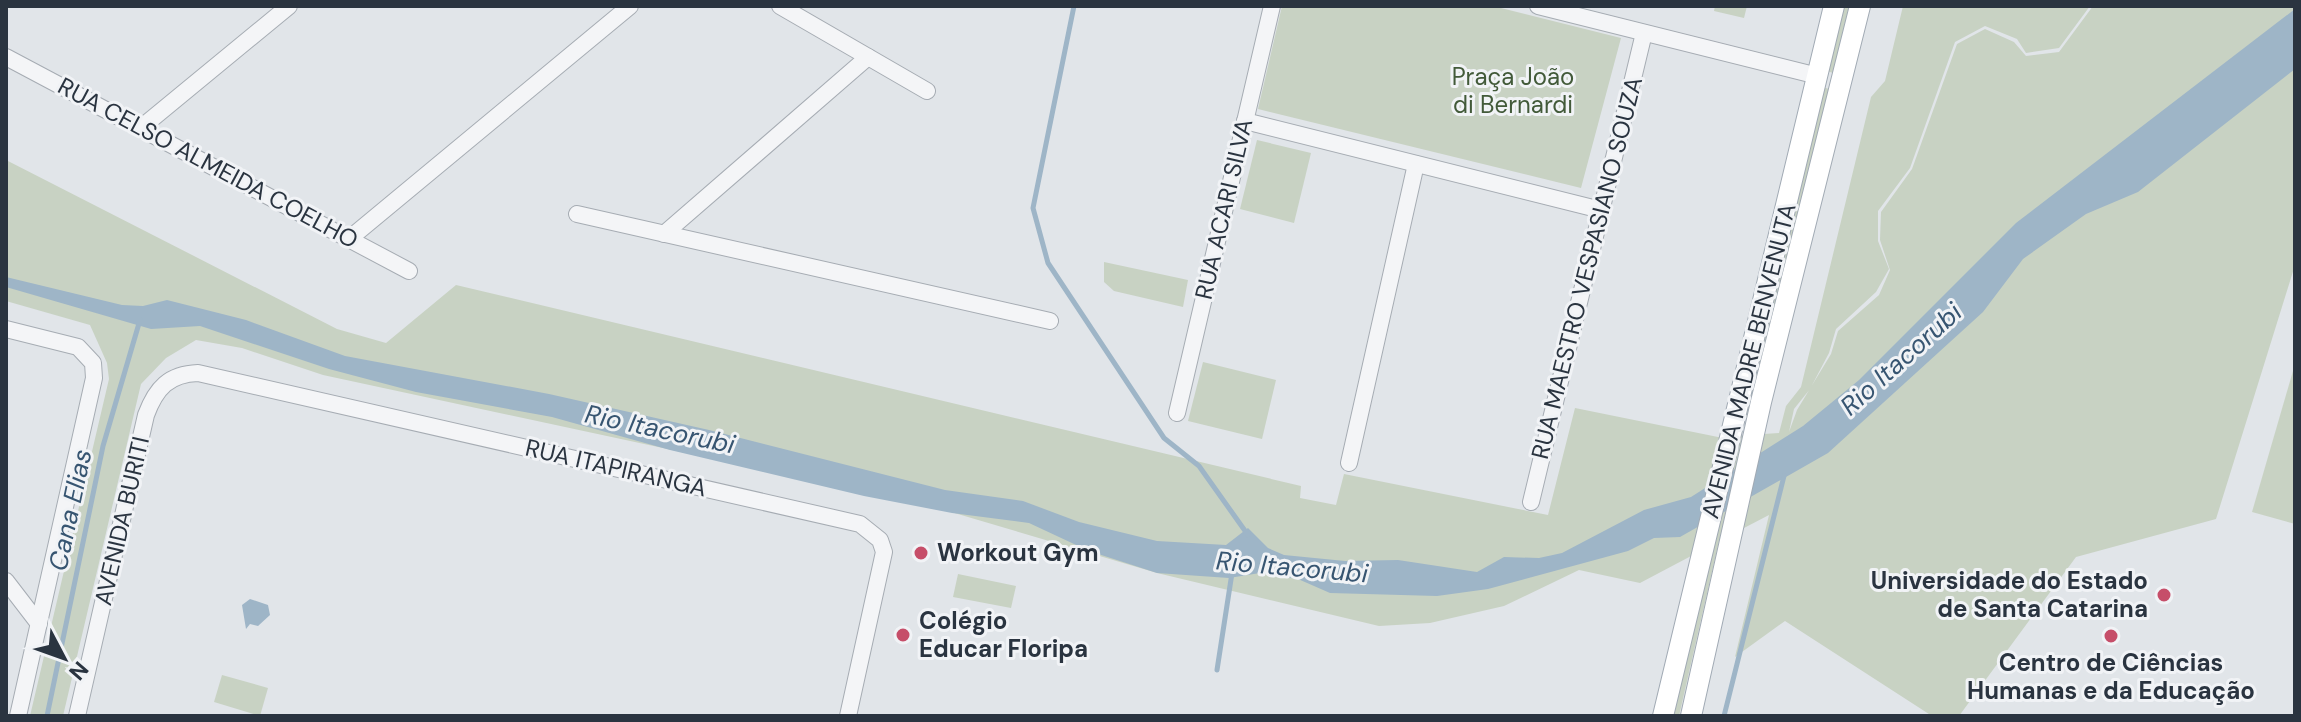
<svg xmlns="http://www.w3.org/2000/svg" width="2301" height="722" font-family="'DM Sans',sans-serif">
  <style>
    .green { fill: #c8d2c3 }
    .water { fill: #9eb5c7 }
    .lines { fill: none; stroke-linecap: round; stroke-linejoin: round }
    .stream { stroke: #9eb5c7; stroke-width: 5 }
    .minor-casing { stroke: #a6acb3; stroke-width: 18 }
    .major-casing { stroke: #a1aab4; stroke-width: 22 }
    .minor { stroke: #f4f5f7; stroke-width: 16 }
    .major { stroke: #fff; stroke-width: 20 }
    .poi-dot { fill: #c64e69; stroke: #f1f3f6; stroke-width: 3 }
    .labels { text-anchor: middle; stroke-width: 6; stroke-linejoin: round; paint-order: stroke }
    .park-label { font-size: 24px; fill: #425a39; stroke: #f1f3f6 }
    .street-label { font-size: 24px; fill: #2a3440; stroke: #f1f3f6 }
    .poi-label { font-size: 24px; font-weight: bold; fill: #2a3440; stroke: #f1f3f6; text-anchor: start }
    .water-label { font-size: 26px; font-style: italic; fill: #375571; stroke: #f1f3f6 }
  </style>
  <rect width="100%" height="100%" fill="#e1e5e9"/>
  <g class="green">
    <path d="M1282,6h211l128,32 -40,150 -323,-79z"/>
    <path d="M1715,6h32l-3,12 -30,-7z"/>
    <path d="M1843,6h6l-16,67 -6,-2z"/>
    <path d="M1903,6h187l-31,42 -33,5 -9,-14 -32,-13 -30,16 -45,126 -32,43v30l11,28 -13,23 -40,37 -7,24 -19,36 -16,20 -5,23 8,-22 34,-56 7,-23 41,-36 11,-25 -10,-30 1,-28 31,-43 45,-125 28,-15 29,13 12,14 33,-4 34,-46h202v259l-79,254 -140,38 -117,159h-27l-147,-95 -50,36 34,-142 -50,26 -40,175h-9l40,-170 -70,37 -61,-13 -75,36 -74,17 -51,3 -222,-53 -233,-69 -601,-129 -81,-27 -46,-8 -30,18 -25,26 -78,332h-33l79,-337 -2,-16 -17,-38 -84,-24v-141l331,169 49,14 70,-58 845,201 -1,12 36,7 8,-31 204,41 27,-107 143,29 61,-4 7,-27 15,-19 70,-290 14,-16z"/>
    <path d="M1823,87l6,2 -80,330 -6,-1z"/>
    <path d="M1257,140l54,13 -17,70 -54,-14z"/>
    <path d="M1104,262l84,18 -5,27 -69,-16 -10,-9z"/>
    <path d="M1203,362l73,18 -14,59 -74,-18z"/>
    <path d="M2295,364v160l-43,-12z"/>
    <path d="M958,574l58,12 -5,22 -58,-11z"/>
    <path d="M222,675l46,13 -8,28 -46,-14z"/>
  </g>
  <g class="water">
    <path d="M2295,9v60l-157,123 -52,22 -63,45 -40,53 -155,141 -148,84 -26,1 -26,13 -140,38 -51,7 -107,-3 -32,-14 -38,-6 -31,5 -72,-5 -68,-22 -60,-28 -77,-10 -88,-17 -194,-46 -118,-33 -136,-25 -87,-23 -129,-43 -49,3 -145,-42v-10l116,28 21,1 24,-6 79,20 99,36 204,38 160,36 236,60 78,11 56,21 78,19 69,4 22,-17 20,20 16,7 61,6 53,-1 79,12 27,-15 35,1 23,-5 82,-43 47,-13 112,-71 56,-46 157,-157z"/>
    <path d="M250,599l18,6 2,10 -12,11 -8,-2 -4,5 -4,-24z"/>
  </g>
  <g class="lines">
    <g class="stream">
      <path d="M1074,6l-41,202 15,55 116,175 35,28 49,69"/>
      <path d="M1217,670l15,-97"/>
      <path d="M47,716l56,-270 37,-126"/>
      <path d="M1724,716l60,-240"/>
    </g>
    <defs>
      <g id="minor">
        <path d="M780,6l147,85"/>
        <path d="M1538,6l280,70"/>
        <path d="M6,57l403,214"/>
        <path d="M1245,121l356,89"/>
        <path d="M142,127l147,-121"/>
        <path d="M577,214l473,107"/>
        <path d="M664,234l204,-177"/>
        <path d="M349,239l281,-233"/>
        <path d="M6,329l72,18 15,16 1,15 -76,338"/>
        <path d="M1177,413l95,-407"/>
        <path d="M1349,463l67,-299"/>
        <path d="M1531,502l113,-469"/>
        <path d="M6,581l33,43"/>
        <path d="M77,716l69,-301c10,-27 23,-41 52,-42l662,151 20,16 4,12 -36,164"/>
      </g>
      <g id="major">
        <path d="M1663,716l171,-710"/>
        <path d="M1691,716l70,-314 99,-396"/>
      </g>
    </defs>
    <use href="#minor" class="minor-casing"/>
    <use href="#major" class="major-casing"/>
    <use href="#minor" class="minor"/>
    <use href="#major" class="major"/>
  </g>
  <g class="poi-dot">
    <circle cx="921" cy="553" r="8"/>
    <circle cx="2164" cy="595" r="8"/>
    <circle cx="903" cy="635" r="8"/>
    <circle cx="2111" cy="636" r="8"/>
  </g>
  <g class="labels">
    <g class="park-label">
      <text x="1513" y="85">Praça João<tspan x="1513" dy="28">di Bernardi</tspan></text>
    </g>
    <g class="street-label">
      <text transform="translate(208 163) rotate(28)" y="8">RUA CELSO ALMEIDA COELHO</text>
      <text transform="translate(1224 209) rotate(-77)" y="8">RUA ACARI SILVA</text>
      <text transform="translate(1587 268) rotate(-76)" y="8">RUA MAESTRO VESPASIANO SOUZA</text>
      <text transform="translate(1749 361) rotate(-76)" y="8">AVENIDA MADRE BENVENUTA</text>
      <text transform="translate(616 468) rotate(13)" y="8">RUA ITAPIRANGA</text>
      <text transform="translate(122 521) rotate(-77)" y="8">AVENIDA BURITI</text>
    </g>
    <g class="poi-label">
      <text x="937" y="561">Workout Gym</text>
      <text x="2148" y="589" text-anchor="end">Universidade do Estado<tspan x="2148" dy="28">de Santa Catarina</tspan></text>
      <text x="919" y="629">Colégio<tspan x="919" dy="28">Educar Floripa</tspan></text>
      <text x="2111" y="671" text-anchor="middle">Centro de Ciências<tspan x="2111" dy="28">Humanas e da Educação</tspan></text>
    </g>
    <g class="water-label">
      <text transform="translate(1901 359) rotate(-42)" y="9">Rio Itacorubi</text>
      <text transform="translate(660 429) rotate(12)" y="9">Rio Itacorubi</text>
      <text transform="translate(70 510) rotate(-78)" y="9">Cana Elias</text>
      <text transform="translate(1292 567) rotate(5)" y="9">Rio Itacorubi</text>
    </g>
  </g>
  <rect width="2301" height="722" fill="none" stroke="#2a3440" stroke-width="16"/>
  <g transform="translate(64 658) rotate(131)" stroke="#f1f3f6" stroke-width="6" paint-order="stroke">
  <path d="M0-6L14 30L0 20L-14 30Z" fill="#2a3440"/>
  <text y="-12" font-size="22" font-weight="bold" text-anchor="middle" fill="#2a3440">N</text>
  </g>
</svg>
